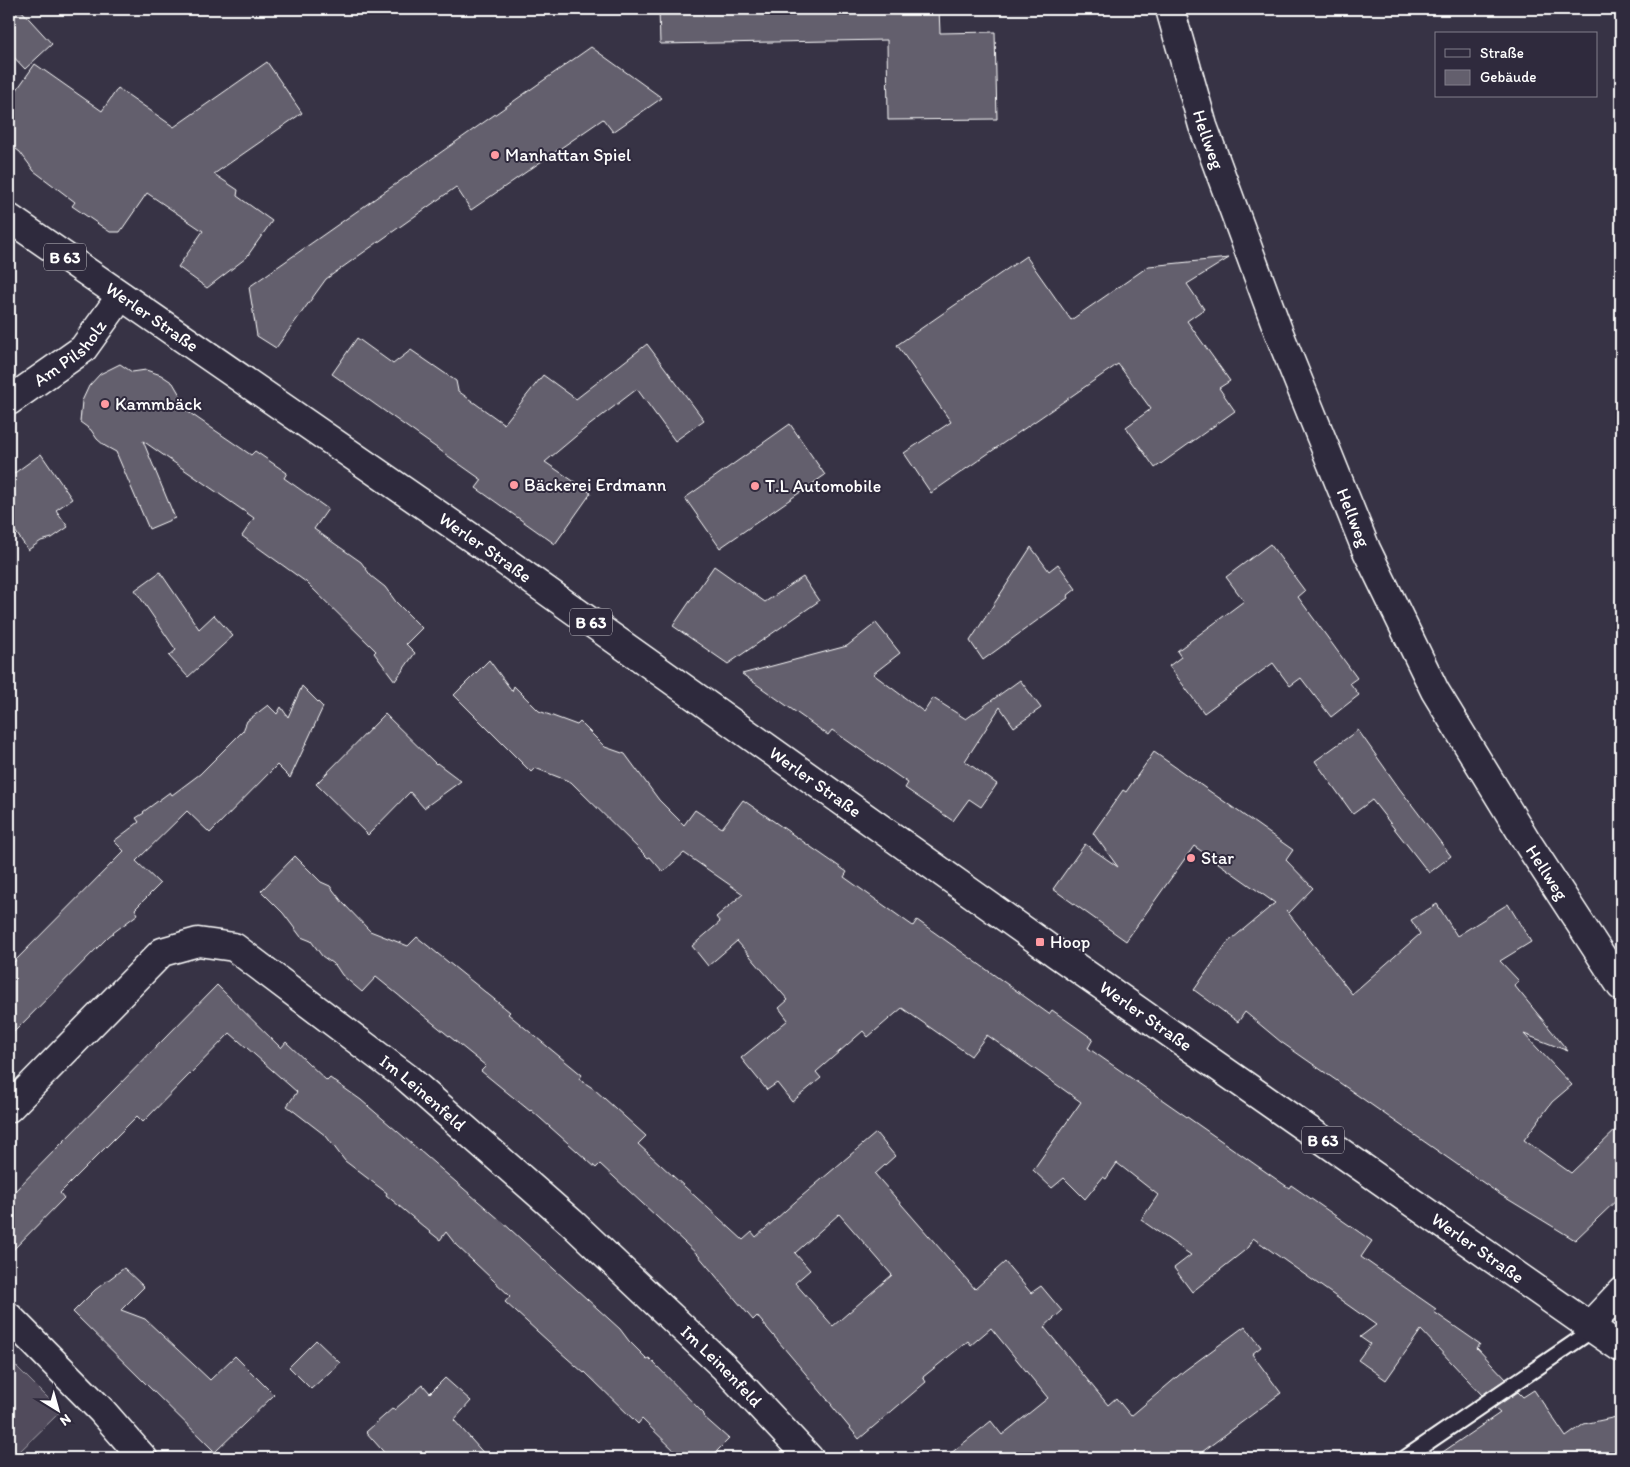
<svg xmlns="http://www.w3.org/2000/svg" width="1630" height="1467" font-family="Itim,sans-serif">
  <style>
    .green { fill: #514c5c; stroke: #a8a6ae }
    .building { fill: #635f6d; stroke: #fff; fill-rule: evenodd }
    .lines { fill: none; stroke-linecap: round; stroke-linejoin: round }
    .lane-casing { stroke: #fff; stroke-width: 18 }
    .street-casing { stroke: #fff; stroke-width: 31 }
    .secondary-casing { stroke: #fff; stroke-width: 31 }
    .primary-casing { stroke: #fff; stroke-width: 31 }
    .lane { stroke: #2f2a3d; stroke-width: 14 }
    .street { stroke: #2f2a3d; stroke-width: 28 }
    .secondary { stroke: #2f2a3d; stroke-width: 28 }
    .primary { stroke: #2f2a3d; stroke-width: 28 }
    .poi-dot { fill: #ff9aa2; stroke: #2f2a3d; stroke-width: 2 }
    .labels { text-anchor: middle; stroke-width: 4; stroke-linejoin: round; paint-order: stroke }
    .shield { fill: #2f2a3d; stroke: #c1bfc5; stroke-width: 1 }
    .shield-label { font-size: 16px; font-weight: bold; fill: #fff }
    .street-label { font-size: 18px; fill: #fff; stroke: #2f2a3d }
    .poi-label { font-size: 18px; fill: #fff; stroke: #2f2a3d; text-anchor: start }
  </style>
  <rect width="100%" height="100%" fill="#373345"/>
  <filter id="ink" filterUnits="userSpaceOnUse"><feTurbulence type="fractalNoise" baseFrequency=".02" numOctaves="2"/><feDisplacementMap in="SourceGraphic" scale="10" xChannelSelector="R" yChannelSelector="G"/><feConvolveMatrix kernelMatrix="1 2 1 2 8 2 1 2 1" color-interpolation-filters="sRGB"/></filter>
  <g filter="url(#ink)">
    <path class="green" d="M9,1359l52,52 -48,47h-4z"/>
    <g class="building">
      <path d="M9,9h11l32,35 -27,25 -16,-17z"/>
      <path d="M659,9h280l1,24 55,-1 2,87 -109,1 -1,-80 -227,4z"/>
      <path d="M591,47l71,51 -49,34 -10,-13 -132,91 -15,-23 -130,92 -50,69 -19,-12 -8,-49z"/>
      <path d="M267,62l35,51 -88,61 24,16 -1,6 35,25 -26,37 -39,30 -29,-21 25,-36 -56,-38 -27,39h-10l-38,-26 3,-4 -41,-31 -14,-19 -11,-8v-43l26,-37 67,47 16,-23 56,39z"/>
      <path d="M1026,256l45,64 78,-54 80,-8 -42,26 17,25 -17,12 43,60 -11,7 16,23 -80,57 -29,-41 25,-18 -33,-45 -187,129 -27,-40 47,-31 -54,-77z"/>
      <path d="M357,338l36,26 18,-14 45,31 2,10 46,33 39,-49 33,24 71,-55 57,76 -29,21 -38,-52 -55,42 -37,31 46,31 -36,51 -79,-56 6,-8 -150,-106z"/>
      <path d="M120,364l12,8 14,-2 15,5 12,8 7,12 4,14 67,46 4,-4 32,22 -3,5 44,31 -14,20 47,33 10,14 14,11 11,15 26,26 -16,16 9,9 -20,28 -21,-28 2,-2 -70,-69 -64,-46 12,-18 -111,-77 32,77 -26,11 -33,-77 -11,-6 -8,-7 -6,-9 -11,-8 2,-21 7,-15 11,-12z"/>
      <path d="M790,424l35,51 -105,73 -35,-50z"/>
      <path d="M41,454l31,45 -16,11 12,17 -16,11 -11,3 -13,9 -19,-28v-45z"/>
      <path d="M1270,544l35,47 -7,6 59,81 -7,5 9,12 -28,22 -30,-39 -11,8 -17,-23 -69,50 -35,-47 12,-9 -4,-6 67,-50 -18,-24z"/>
      <path d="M1031,547l18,24 9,-7 18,25 -9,7 1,2 -85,62 -13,-19z"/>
      <path d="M714,566l51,36 38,-25 16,24 -91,63 -55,-38z"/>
      <path d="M160,572l39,57 15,-14 19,21 -45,41 -19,-21 7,-6 -41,-60z"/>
      <path d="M876,623l24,30 -27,21 51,38 9,-14 33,21 54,-39 21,28 -27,19 -14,-20 -35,54 32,23 -16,23 -12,-8 -16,22 -48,-33 3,-5 -46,-32 -30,-21 -4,5 -86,-61 105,-28z"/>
      <path d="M489,660l23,31 2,-5 25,25 38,14 3,-3 25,25 20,7 34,46 25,25 11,-15 27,18 21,-28 104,72 -3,5 69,49 4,-6 132,94 3,-4 41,29 -5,9 201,140 2,-3 81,56 -11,16 75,52 -2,3 46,32 -3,4 29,31 -24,16 -61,-65 -35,50 -28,-20 12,-16 -10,-7 16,-12 -123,-87 -4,9 -57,45 -18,-24 17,-13 -50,-35 17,-25 -41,-32 -11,16 -3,-2 -18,22 -21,-21 -12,10 -19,-18 48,-68 -94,-67 -16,21 -69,-48 -34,29 -5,-6 -47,41 5,6 -29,24 -15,-19 -10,7 -26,-32 47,-38 -9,-12 9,-8 -51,-59 -29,25 -16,-20 28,-24 -4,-5 27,-23 -59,-41 -21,19 -13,-15 -2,1 -77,-76 -36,-14 -4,4 -77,-77z"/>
      <path d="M302,686l21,21 -33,71 -13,-13 -67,68 -23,-22 -51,50 24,23 -25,25 3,5 -29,22 -100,101v-70l115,-116 -10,-10 25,-19 -3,-4 8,-5 -1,-1 27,-20 2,3 28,-21 43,-43 4,-10 21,-16 9,9 4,-7 7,10z"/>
      <path d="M385,714l51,50 1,-1 24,18 -37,27 -14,-16 -42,43 -52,-51z"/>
      <path d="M1358,730l41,58 52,68 -22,17 -57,-73 -19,14 -38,-53z"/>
      <path d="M1154,752l139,98 -7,10 27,28 -24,25 -3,-3 66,84 68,-60 -9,-14 26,-16 20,32 51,-32 23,38 -31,19 19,20 -5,4 54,66 -44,-17 48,51 -20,17 -28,38 47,33 50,-48v71l-46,44 -74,-45 -220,-153 -36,-30 -7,10 -44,-32 33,-47 48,-40 -81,-57 -68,95 -73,-52 32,-45 33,23 -25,-34 30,-43 3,2z"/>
      <path d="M295,856l26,26 9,4 13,17 27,28 38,15 9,-9 93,75 -2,2 74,61 -3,4 15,10 52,47 -8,8 105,96 9,-8 4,5 39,-35 81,-69 19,23 -20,18 100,115 30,-27 26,31 10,-7 21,25 -18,16 64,78 8,-7 15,18 53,-45 61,-45 16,21 -9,7 29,39 -87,65h-249l46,-37 11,14 46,-37 -57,-70 -20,17 -3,-4 -45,36 3,5 -67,57 -28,-34h1l-75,-89 -4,4 -55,-65 -98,-91 -4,4 -65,-58 -1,1 -49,-40 5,-5 -110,-89 -14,15 -20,-17 -6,-9 -14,-10 -11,-15 -10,-4 -18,-24 -22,-22zM839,1214l53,61 -59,51 -38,-43 15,-13 -15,-17z"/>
      <path d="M217,985l64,63 5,-6 41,39 3,-3 31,22 139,120 120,109 9,12 18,18 2,-1 55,56 -1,2 26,23 -19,19h-28l-40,-39 -4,5 -53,-52 -1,1 -25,-22 -54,-49 5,-6 -54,-51 -10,-13 -6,8 -10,-8 -44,-37 1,-2 -42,-32 -19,-25 -39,-30 10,-14 -67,-59 -87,89 -6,-6 -77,77 4,5 -55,56v-57z"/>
      <path d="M124,1268l20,19 -23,23 24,9 65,61 25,-24 39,39 -59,57 -142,-140 22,-22z"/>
      <path d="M316,1340l24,23 -29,26 -22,-22z"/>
      <path d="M445,1378l26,23 -17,19 34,38h-54l-4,-4 -6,4h-35l-23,-26 27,-24 1,2 29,-25 7,8z"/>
      <path d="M1534,1390l32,47 18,-13 37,-8v42h-187l66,-45 -6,-5 24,-16 5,5z"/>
    </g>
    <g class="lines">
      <defs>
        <path id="lane" d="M1405,1458l189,-129"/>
        <g id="street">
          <path id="s1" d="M9,401l74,-52 38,-53"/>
          <path id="s2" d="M9,1108l153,-156 36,-10 36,5 172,130 166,146 151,143 86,92"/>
          <path d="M9,1317l93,94 41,47"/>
        </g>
        <g id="secondary">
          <path id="s3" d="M1170,9l33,117 76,207 87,216 69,142 94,154 92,141"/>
          <path d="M1589,1326l32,22"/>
        </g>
        <g id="primary">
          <path id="s4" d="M9,218l486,336 562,400 532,372 32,-34"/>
        </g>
      </defs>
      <use href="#lane" class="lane-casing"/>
      <use href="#street" class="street-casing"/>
      <use href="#secondary" class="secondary-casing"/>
      <use href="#primary" class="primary-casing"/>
      <use href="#lane" class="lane"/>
      <use href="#street" class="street"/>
      <use href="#secondary" class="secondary"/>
      <use href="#primary" class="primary"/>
    </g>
  </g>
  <g class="poi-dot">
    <circle cx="495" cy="155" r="5"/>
    <circle cx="105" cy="404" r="5"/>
    <circle cx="514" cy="485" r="5"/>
    <circle cx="755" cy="486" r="5"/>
    <circle cx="1191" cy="858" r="5"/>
    <rect x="1035" y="937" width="10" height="10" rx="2.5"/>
  </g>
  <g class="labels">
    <g class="shield">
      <rect x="44" y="243.5" width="42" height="27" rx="4"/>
      <rect x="570" y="608.5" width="42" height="27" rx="4"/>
      <rect x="1302" y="1126.5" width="42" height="27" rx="4"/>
    </g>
    <g class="shield-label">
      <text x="65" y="263">B 63</text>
      <text x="591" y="628">B 63</text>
      <text x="1323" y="1146">B 63</text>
    </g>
    <g class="street-label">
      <text dy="6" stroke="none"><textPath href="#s3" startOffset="136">Hellweg</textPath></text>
      <text dy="6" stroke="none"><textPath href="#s4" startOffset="174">Werler Straße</textPath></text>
      <text dy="6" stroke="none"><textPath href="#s1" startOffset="78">Am Pilsholz</textPath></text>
      <text dy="6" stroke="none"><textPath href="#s3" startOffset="541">Hellweg</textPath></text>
      <text dy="6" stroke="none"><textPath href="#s4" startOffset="579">Werler Straße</textPath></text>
      <text dy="6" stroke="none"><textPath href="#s4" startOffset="984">Werler Straße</textPath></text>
      <text dy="6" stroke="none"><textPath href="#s3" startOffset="946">Hellweg</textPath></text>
      <text dy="6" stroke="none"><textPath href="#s4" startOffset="1389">Werler Straße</textPath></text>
      <text dy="6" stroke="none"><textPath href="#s2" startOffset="531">Im Leinenfeld</textPath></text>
      <text dy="6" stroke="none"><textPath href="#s4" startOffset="1794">Werler Straße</textPath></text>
      <text dy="6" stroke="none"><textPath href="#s2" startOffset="936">Im Leinenfeld</textPath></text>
    </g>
    <g class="poi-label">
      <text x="505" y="161">Manhattan Spiel</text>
      <text x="115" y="410">Kammbäck</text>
      <text x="524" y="491">Bäckerei Erdmann</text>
      <text x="765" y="492">T.L Automobile</text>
      <text x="1201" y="864">Star</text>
      <text x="1050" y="948">Hoop</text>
    </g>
  </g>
  <rect width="1630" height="1467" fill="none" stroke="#2f2a3d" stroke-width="30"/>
  <rect x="15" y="15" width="1600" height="1437" fill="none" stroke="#fff" stroke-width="2" filter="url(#ink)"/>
  <rect x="1435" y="32" width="162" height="65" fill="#2f2a3d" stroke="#827f8b"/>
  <rect x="1445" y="49" width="25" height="8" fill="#2f2a3d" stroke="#827f8b"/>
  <text x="1480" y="58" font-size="15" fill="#ffffff">Straße</text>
  <rect x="1445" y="70" width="25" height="15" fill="#635f6d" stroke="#827f8b"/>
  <text x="1480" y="82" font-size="15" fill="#ffffff">Gebäude</text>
  <g transform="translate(58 1410) rotate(143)" stroke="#2f2a3d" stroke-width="4" paint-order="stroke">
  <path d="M0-4L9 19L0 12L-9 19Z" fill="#ffffff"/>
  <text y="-8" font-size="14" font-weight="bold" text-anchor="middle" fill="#ffffff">N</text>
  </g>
</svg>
